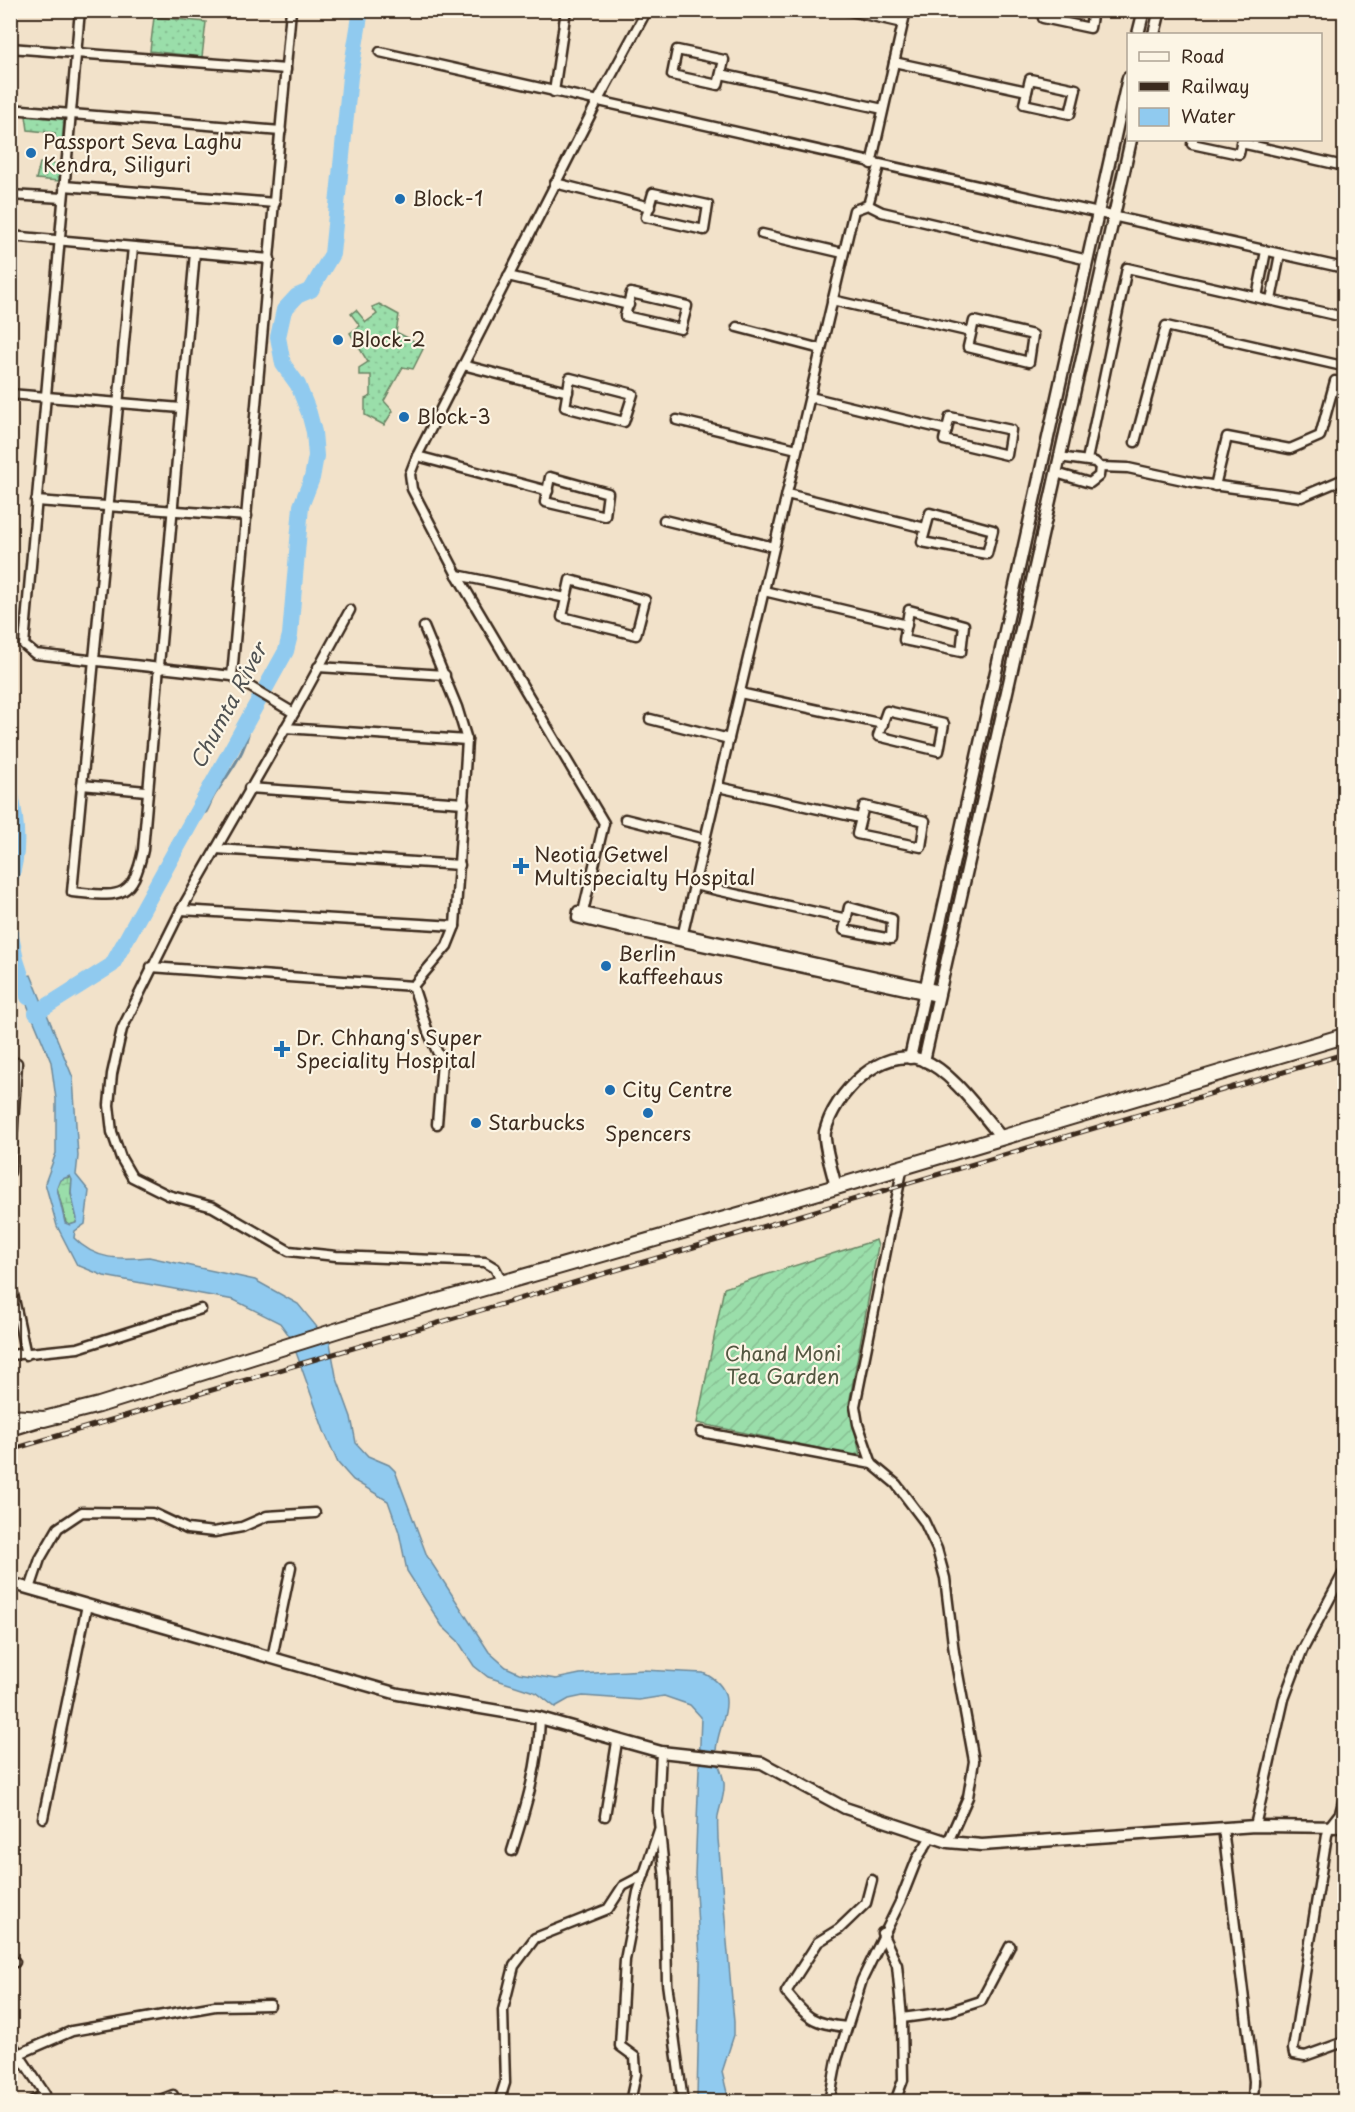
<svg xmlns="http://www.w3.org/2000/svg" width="1355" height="2112" font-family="'Playpen Sans',sans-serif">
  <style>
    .grass { fill: url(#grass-dots); stroke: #6a8464; stroke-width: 1.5 }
    .wetland { fill: url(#wetland-marsh); stroke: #6a8464; stroke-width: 1.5 }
    .garden { fill: url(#garden-furrows); stroke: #6a8464; stroke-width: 1.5 }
    .water { fill: #90caef; stroke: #6e8a9b; stroke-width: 1.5; fill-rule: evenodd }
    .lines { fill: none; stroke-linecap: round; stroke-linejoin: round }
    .stream { stroke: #6e8a9b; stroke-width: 3 }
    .river { stroke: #90caef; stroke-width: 16 }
    .minor-casing { stroke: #3b2a1e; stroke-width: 13 }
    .tertiary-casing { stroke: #3b2a1e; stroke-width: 15 }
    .trunk-casing { stroke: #3b2a1e; stroke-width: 18 }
    .minor { stroke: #fcf5e5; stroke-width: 8 }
    .tertiary { stroke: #fcf5e5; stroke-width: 10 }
    .trunk { stroke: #fcf5e5; stroke-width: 14 }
    .rail-casing { stroke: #3b2a1e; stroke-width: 5 }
    .rail { stroke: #fcf5e5; stroke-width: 3; stroke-dasharray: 9; stroke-linecap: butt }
    .poi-dot { fill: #1f6fb2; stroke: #fcf5e5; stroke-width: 2 }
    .labels { text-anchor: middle; stroke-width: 4.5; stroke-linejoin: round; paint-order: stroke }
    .poi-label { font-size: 20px; fill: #3b2a1e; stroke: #fcf5e5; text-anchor: start }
    .park-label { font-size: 20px; fill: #535741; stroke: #fcf5e5 }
    .water-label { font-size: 21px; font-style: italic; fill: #505252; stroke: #fcf5e5 }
  </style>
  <defs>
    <pattern id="grass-dots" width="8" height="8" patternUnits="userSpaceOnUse" patternTransform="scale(1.5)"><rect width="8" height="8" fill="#9adeaa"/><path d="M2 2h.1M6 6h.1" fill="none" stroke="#86bf92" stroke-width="1.8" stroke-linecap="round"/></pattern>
    <pattern id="wetland-marsh" width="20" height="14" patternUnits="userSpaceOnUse" patternTransform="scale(1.5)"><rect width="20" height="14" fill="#9adeaa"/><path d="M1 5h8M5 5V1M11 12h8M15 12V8" fill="none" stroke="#86bf92"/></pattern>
    <pattern id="garden-furrows" width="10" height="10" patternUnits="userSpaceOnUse" patternTransform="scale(1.5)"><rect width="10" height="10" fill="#9adeaa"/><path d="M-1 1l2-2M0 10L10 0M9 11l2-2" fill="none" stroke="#86bf92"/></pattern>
  </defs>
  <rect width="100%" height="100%" fill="#f2e2ca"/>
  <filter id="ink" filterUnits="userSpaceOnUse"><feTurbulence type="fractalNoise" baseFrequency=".0167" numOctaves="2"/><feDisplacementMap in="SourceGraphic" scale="12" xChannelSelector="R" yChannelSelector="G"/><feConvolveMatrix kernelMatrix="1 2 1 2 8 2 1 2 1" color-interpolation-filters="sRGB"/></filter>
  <g filter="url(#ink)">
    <g class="grass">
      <path d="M154,17l52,5 -4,35 -52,-6z"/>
      <path d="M26,116l38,3 -2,25h-6l-1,-11 -27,-3z"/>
      <path d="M40,163l20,1 -1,17 -23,-2z"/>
      <path d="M379,304l20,11 -3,17 24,12 3,5 -10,20 -10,-2 -19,34 9,10 -9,14 -19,-10v-16l6,-3v-21h-12v-7l9,-6 -18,-29 10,-7 -9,-12 5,-4 10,12 11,-8 -5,-7z"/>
    </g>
    <path class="wetland" d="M72,1177l-1,17 6,25 -1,4 -6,2 -4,-2 -9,-35 5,-10z"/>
    <path class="garden" d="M876,1240l2,6 -29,158 11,50 -8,1 -155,-32 27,-135z"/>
    <path class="water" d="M31,975l42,103 5,78 -2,19 13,16 -4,33 -10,7 -1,7c21,22 46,22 75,19l106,23 43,24 32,39 6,33 15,41 5,26 12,13 21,9 6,6 32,85 62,96 17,15 13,6 37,6 24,-5 63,-4 60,3c42,19 14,50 13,78 0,11 7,22 8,32 1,12 -4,22 -6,33 -1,7 0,15 0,23l16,183v13l-12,37 7,29h-32v-3l3,-136 -5,-88 6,-157 -11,-12 -26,-9 -25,4 -56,-4 -14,3 -14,8 -18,-14 -49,-16 -14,-11 -16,-25 -16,-15 -35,-55 -8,-39 -11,-31 -35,-21 -15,-17 -14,-32 -33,-93 -11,-15 -46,-23 -130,-24 -27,-11 -20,-39 -12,-43 11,-30v-54l-5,-37 -35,-84zM70,1176l2,4 -1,13 6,26 -1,4 -6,2 -5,-2 -8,-35 3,-8z"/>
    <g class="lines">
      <path class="stream" d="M191,819l15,-7c4,-7 6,-15 11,-21 16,-24 33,-44 33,-74"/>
      <g class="river">
        <path d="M10,791c7,29 10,61 0,89"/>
        <path d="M10,931l6,29 12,37"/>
        <path d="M36,1013l76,-48 174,-314 4,-16 11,-129 11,-28 4,-22 -2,-24 -5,-19 -11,-28 -15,-21 -5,-27 6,-27 13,-14 14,-6 21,-36 18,-177 11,-67"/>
      </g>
      <defs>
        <g id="minor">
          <path d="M80,10l-56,635 11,9 197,22 62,37"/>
          <path d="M846,10l57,13"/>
          <path d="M1045,10l-2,8 47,10 3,-18"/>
          <path d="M10,48l276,21"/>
          <path d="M677,50l47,10 -6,25 -46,-10z"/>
          <path d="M380,52l964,216"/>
          <path d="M894,62l133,29"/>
          <path d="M721,74l162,35"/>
          <path d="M1030,79l46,10 -6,25 -46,-10z"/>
          <path d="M554,92l12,-82"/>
          <path d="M10,109l271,22"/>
          <path d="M1193,140l-1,4 47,10 3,-14"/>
          <path d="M1241,143l103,23"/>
          <path d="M871,164l35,-154"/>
          <path d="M555,183l95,24"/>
          <path d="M64,186l211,17"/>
          <path d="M653,193l55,12 -4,25 -58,-13z"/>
          <path d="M10,195l53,3"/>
          <path d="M868,205l14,7 206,48"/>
          <path d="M762,234l81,19"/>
          <path d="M10,236l260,23"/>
          <path d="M133,247l-61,645c46,4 60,10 71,-42l52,-598"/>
          <path d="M508,276l121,29"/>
          <path d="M631,293l56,13 -6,23 -56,-13z"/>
          <path d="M1257,297l9,-46"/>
          <path d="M832,300l139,32"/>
          <path d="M1271,300l9,-46"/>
          <path d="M974,321l59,14 -4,27 -61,-15z"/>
          <path d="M737,327l84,22"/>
          <path d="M463,365l105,27"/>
          <path d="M570,378l63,16 -9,28 -59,-15z"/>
          <path d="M10,394l171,14"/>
          <path d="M810,397l137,33"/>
          <path d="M950,417l61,13 -4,25 -63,-15z"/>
          <path d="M677,420l120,29"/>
          <path d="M1135,442l31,-116 172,39 6,-1"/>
          <path d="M417,456l131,35"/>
          <path d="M1059,457l36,5 5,5 28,1 69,15 104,14 43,-18"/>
          <path d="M1087,460l40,-192 217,49"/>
          <path d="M1056,473l34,10 9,-7 1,-9"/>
          <path d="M550,477l58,16 -3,23 -60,-14z"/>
          <path d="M1215,486l12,-49 63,12 30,-13 15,-55 9,2"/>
          <path d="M787,494l138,34"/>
          <path d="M36,501l211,15"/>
          <path d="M930,513l63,17 -6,24 -65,-12z"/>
          <path d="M664,520l110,27"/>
          <path d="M457,575l109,23"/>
          <path d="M570,580l75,20 -9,35 -74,-18z"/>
          <path d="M764,591l143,34"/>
          <path d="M350,610l-56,103 -113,197 -59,119 -10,45 -3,31 3,27 9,26 11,19 36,18 45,12 76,44 47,5 149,6 10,6 8,15"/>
          <path d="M909,610l55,15 -3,27 -57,-12z"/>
          <path d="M318,667l127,8"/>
          <path d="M232,676l59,-666"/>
          <path d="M740,693l143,31"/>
          <path d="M887,711l57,13 -5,27 -61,-15z"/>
          <path d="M650,719l79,20"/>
          <path d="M285,728l182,12"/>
          <path d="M82,785l64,6"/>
          <path d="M718,787l142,31"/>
          <path d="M249,788l215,15"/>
          <path d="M864,806l61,15 -4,26 -64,-13z"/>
          <path d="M625,819l80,20"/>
          <path d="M216,849l244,16"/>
          <path d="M694,885l153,34"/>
          <path d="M849,907l43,12 -1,20 -47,-9z"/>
          <path d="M181,910l274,16"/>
          <path d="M583,912l21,-89 -147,-248 -45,-86 -2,-15 7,-18 180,-354 50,-92"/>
          <path d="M681,941l173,-731 14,-5 11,-39"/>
          <path d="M151,967l262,19"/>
          <path d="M413,986l34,-40 8,-20 12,-186 -10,-33 -33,-80"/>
          <path d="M413,986l15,46 14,30 -5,62"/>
          <path d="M938,997l-328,-71 -33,-8 1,-7 362,79"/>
          <path d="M10,1062l7,1 -7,109"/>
          <path d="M903,1166l-48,240 3,18 14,40 24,20 28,37 13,28 8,29 9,74 20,109 -6,36 -20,45"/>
          <path d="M10,1280l16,75"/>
          <path d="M10,1355l68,-7 123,-39"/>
          <path d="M701,1432l171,32"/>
          <path d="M30,1589l10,-30 18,-31 24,-16 71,1 34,16 27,3 28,-5 25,-11 48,-3"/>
          <path d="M272,1658l19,-91"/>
          <path d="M661,1752l-3,60 7,67 2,104 16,119"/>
          <path d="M1344,1798l-4,15 -11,14 -2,8 -34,214 1,5 11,2 39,-14"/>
          <path d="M605,1816l12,-74"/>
          <path d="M43,1818l44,-213"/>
          <path d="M1255,1826l29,-127 18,-48 42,-79"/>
          <path d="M1223,1828l31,253 -1,21"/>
          <path d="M512,1851c14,-44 27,-87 28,-133"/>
          <path d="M882,1933l15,32 5,53 1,62 -8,22"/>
          <path d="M10,1960l5,2"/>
          <path d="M902,2018l45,-6 34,-11 29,-55"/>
          <path d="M847,2027c-34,-3 -40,-9 -61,-35l32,-50 21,-13 27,-26 6,-23"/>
          <path d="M10,2041l35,53 -14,8"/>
          <path d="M19,2054l53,-23 143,-25 55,-1"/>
          <path d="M155,2102l18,-7"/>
          <path d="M499,2102l6,-19 -2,-73 11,-44 21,-28 73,-29 15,-23 21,-11"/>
          <path d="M630,2102l6,-28 -1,-17 -15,-11 5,-86 13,-68 21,-62"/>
          <path d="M829,2102l8,-42 25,-80 38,-78 17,-43 14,-22"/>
        </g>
        <g id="tertiary">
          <path d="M1138,34l6,-24"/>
          <path d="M1154,34l6,-24"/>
          <path d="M910,1058l218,-980"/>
          <path d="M924,1061l207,-921"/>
          <path d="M836,1187c-3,-13 -13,-44 -11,-55 9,-38 56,-87 98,-72 29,11 59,55 79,78"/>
          <path d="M10,1430l29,-9"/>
          <path d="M10,1583l388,111 142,24 121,34 101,11 83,45 103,34 34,3 273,-19 89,1"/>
        </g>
        <path id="trunk" d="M10,1417l34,2 55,-14 246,-77 491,-141 508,-151"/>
      </defs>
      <use href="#minor" class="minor-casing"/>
      <use href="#tertiary" class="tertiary-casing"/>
      <use href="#trunk" class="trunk-casing"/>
      <use href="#minor" class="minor"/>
      <use href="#tertiary" class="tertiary"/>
      <use href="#trunk" class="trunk"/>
      <defs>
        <path id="rail" d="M10,1450l1334,-396"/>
      </defs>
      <use href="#rail" class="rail-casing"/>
      <use href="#rail" class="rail"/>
    </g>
  </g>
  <g class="poi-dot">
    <circle cx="31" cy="153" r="6"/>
    <circle cx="400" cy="199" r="6"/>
    <circle cx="338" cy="340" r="6"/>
    <circle cx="404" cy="417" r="6"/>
    <path d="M518 857h6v6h6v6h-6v6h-6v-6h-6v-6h6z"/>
    <circle cx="606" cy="966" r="6"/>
    <path d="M279 1040h6v6h6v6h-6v6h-6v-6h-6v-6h6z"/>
    <circle cx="610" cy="1090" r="6"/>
    <circle cx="648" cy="1113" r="6"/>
    <circle cx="476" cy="1123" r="6"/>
  </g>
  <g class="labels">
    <g class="poi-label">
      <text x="43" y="149">Passport Seva Laghu<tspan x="43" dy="23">Kendra, Siliguri</tspan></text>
      <text x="412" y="206">Block-1</text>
      <text x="350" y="347">Block-2</text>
      <text x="416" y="424">Block-3</text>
      <text x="534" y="862">Neotia Getwel<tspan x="534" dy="23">Multispecialty Hospital</tspan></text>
      <text x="618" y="961">Berlin<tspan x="618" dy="23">kaffeehaus</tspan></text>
      <text x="296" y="1045">Dr. Chhang's Super<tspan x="296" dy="23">Speciality Hospital</tspan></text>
      <text x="622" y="1097">City Centre</text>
      <text x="488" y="1130">Starbucks</text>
      <text x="648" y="1141" text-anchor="middle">Spencers</text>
    </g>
    <g class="park-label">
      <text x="783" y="1361">Chand Moni<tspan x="783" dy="23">Tea Garden</tspan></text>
    </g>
    <g class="water-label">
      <text transform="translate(229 706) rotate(-62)" y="7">Chumta River</text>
    </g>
  </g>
  <rect width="1355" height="2112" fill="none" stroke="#fcf5e5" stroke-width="36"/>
  <rect x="18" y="18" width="1319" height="2076" fill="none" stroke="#3b2a1e" stroke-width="2" filter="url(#ink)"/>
  <rect x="1127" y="33" width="195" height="108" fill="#fcf5e5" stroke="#afa495" stroke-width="1.5"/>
  <rect x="1139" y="52" width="30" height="9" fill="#fcf5e5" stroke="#afa495" stroke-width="1.5"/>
  <text x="1181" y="63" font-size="18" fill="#3b2a1e">Road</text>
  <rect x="1139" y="82" width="30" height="9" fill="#3b2a1e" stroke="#afa495" stroke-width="1.5"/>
  <text x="1181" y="93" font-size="18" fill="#3b2a1e">Railway</text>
  <rect x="1139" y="108" width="30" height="18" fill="#90caef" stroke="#afa495" stroke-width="1.5"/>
  <text x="1181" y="123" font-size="18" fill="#3b2a1e">Water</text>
</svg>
